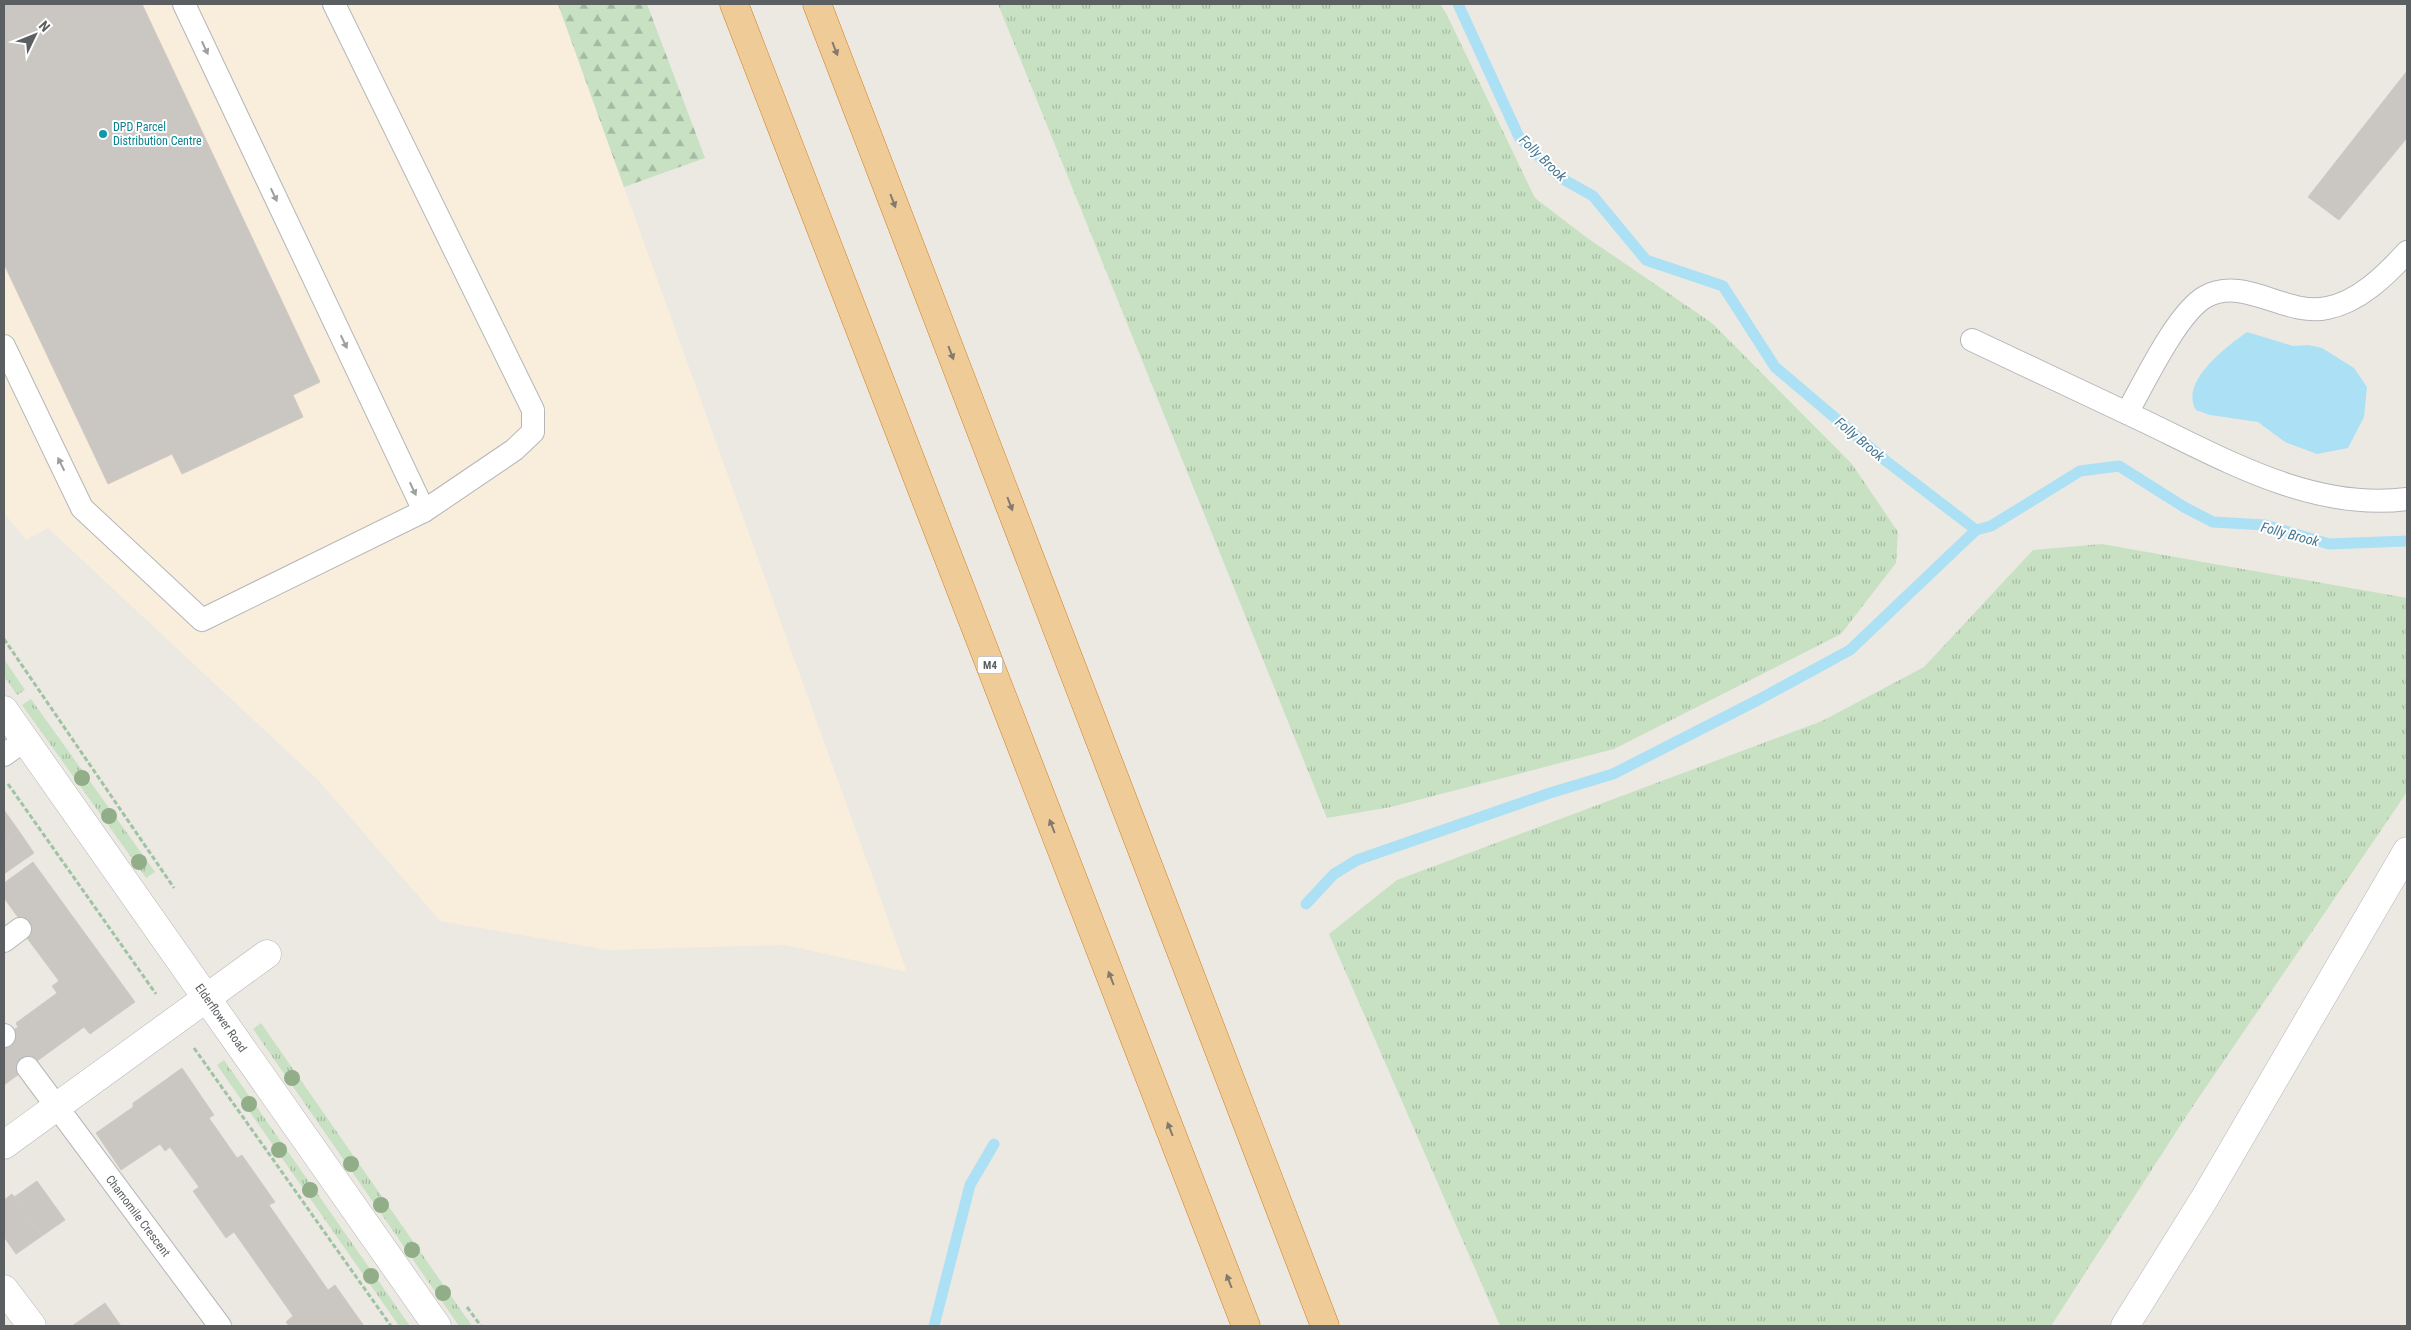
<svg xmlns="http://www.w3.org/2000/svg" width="2411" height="1330" font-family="'Roboto Condensed',sans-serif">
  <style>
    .commercial { fill: #f9eddb }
    .grass { fill: url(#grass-tufts) }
    .forest { fill: url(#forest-firs) }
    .water { fill: #ace0f4 }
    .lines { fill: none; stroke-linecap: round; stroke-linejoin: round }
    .stream { stroke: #ace0f4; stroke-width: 11 }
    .building { fill: #cac6c2; stroke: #d0cac3 }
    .service-casing { stroke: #b4b6b9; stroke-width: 24 }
    .minor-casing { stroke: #b4b6b9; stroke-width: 29 }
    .motorway-casing { stroke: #d37d1c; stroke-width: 29 }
    .path { stroke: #9fc3a3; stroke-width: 3; stroke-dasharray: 5 2.5; stroke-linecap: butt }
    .service { stroke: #fff; stroke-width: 22 }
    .minor { stroke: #fff; stroke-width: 28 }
    .motorway { stroke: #efcb97; stroke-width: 28 }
    .tree { fill: #91ae89 }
    .oneway { fill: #9d9fa1 }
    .oneway2 { fill: #807a6f }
    .culture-dot { fill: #0f9aa8; stroke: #fff; stroke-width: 2 }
    .labels { text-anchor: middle; stroke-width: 4; stroke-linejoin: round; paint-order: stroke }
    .shield { fill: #fff; stroke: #8c8f91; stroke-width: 1 }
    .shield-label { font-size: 11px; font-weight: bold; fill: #5b5f62 }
    .culture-label { font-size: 12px; fill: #0d838f; stroke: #fff; text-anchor: start }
    .street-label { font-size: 12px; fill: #5b5f62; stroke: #fff }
    .water-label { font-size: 14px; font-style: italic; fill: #457793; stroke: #fff }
  </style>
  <defs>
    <pattern id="grass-tufts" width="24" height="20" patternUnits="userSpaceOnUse" patternTransform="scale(1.25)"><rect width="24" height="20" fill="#c8e1c3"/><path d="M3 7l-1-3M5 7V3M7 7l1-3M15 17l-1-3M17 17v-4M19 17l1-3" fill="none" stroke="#a5baa2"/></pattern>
    <pattern id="forest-firs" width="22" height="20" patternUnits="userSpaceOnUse" patternTransform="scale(1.25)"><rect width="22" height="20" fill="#c8e1c3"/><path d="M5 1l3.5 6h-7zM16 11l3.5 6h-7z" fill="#a5baa2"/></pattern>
  </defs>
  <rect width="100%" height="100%" fill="#ece9e3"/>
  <path class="commercial" d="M4,4h554l349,968 -122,-27 -177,5 -168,-29 -122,-141 -270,-252 -22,12 -22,-27z"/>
  <g class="grass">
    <path d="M998,4h442l6,9 89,185 51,39 126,86 140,141 46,68 -2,31 -55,71 -227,115 -223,58 -64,11z"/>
    <path d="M2102,544l305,54v194l-220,323 -136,211h-551l-171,-392 68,-54 425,-159 102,-54 109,-117z"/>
    <path d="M4,659l21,31 -8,5 -13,-19z"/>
    <path d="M31,699l124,173 -9,6 -124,-173z"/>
    <path d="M261,1023l211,303h-13l-206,-297z"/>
    <path d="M224,1060l186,266h-11l-182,-261z"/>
  </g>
  <path class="forest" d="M558,4h89l58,154 -81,29z"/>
  <path class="water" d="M2247,332l46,14 15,-1 14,3 32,20 13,19 -3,30 -16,31 -31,6 -32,-12 -27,-20 -48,-7 -14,-5c-17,-28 30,-63 51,-78z"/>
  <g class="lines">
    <g class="stream">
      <path d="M1458,4l61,133 42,41 32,18 53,64 77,26 52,81 111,94 90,69 15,-4 89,-55 39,-5 65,41 29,15 52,3 64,19 78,-3"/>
      <path d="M1306,904l28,-30 23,-14 193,-67 63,-19 145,-74 92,-50 126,-120"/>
      <path d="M934,1326l36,-141 24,-41"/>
    </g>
  </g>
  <g class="building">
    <path d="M4,4h138l178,378 -27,13 10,22 -121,57 -10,-20 -64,30 -104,-220z"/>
    <path d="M2407,71v67l-68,82 -31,-23z"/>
    <path d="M4,810l15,21 -15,11z"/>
    <path d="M19,831l15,22 -30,21v-32z"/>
    <path d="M33,862l102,140 -45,32 -6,-7 -80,58v-48l14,-10 -2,-4 41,-30 -5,-7 7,-5 -32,-43 4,-3 -27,-37v-15z"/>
    <path d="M182,1068l32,47 -5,3 28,40 5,-3 33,47 -6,3 59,85 7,-5 29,41h-75l-3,-4 7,-6 -59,-84 -8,6 -33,-47 6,-4 -29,-40 -5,4 -5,-7 -39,26 -25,-37 37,-26v-4z"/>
    <path d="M37,1181l28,39 -23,16 -28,-39z"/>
    <path d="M12,1194l30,42 -26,18 -12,-17v-37z"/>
    <path d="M105,1303l16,23h-49z"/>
  </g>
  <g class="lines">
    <defs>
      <g id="service">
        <path d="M334,4l199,406v22l-19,18 -90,61"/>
        <path d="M1972,340c58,27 116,55 174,82 81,39 168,89 261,77"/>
        <path d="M4,346l78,162 120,112 222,-109 -240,-507"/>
        <path d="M2127,413c17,-30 50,-100 78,-116 39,-22 81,20 122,11 32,-6 59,-33 80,-56"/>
        <path d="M4,755l21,-15"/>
        <path d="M4,941l16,-12"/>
        <path d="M4,1035v1"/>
        <path d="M28,1068l192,258"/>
      </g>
      <g id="minor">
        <path d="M4,710l433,616"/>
        <path d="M4,1145l263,-191"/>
        <path d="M4,1289l28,37"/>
        <path d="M2125,1326l81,-130 201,-345"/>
      </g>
      <g id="motorway">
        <path d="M734,4l512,1322"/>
        <path d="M817,4l508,1322"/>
      </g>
    </defs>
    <use href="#service" class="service-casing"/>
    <use href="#minor" class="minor-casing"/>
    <use href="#motorway" class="motorway-casing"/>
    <g class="path">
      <path d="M4,639l170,249"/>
      <path d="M8,784l148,210"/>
      <path d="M194,1048l197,278"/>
      <path d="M467,1307l14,19"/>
    </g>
    <use href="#service" class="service"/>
    <use href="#minor" class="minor"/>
    <use href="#motorway" class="motorway"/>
  </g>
  <g class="tree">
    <circle cx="82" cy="778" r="8"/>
    <circle cx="109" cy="816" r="8"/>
    <circle cx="139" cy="862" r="8"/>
    <circle cx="292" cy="1078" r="8"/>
    <circle cx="249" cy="1104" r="8"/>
    <circle cx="279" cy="1150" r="8"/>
    <circle cx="351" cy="1164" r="8"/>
    <circle cx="310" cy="1190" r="8"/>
    <circle cx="381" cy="1205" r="8"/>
    <circle cx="412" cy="1250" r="8"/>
    <circle cx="371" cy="1276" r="8"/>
    <circle cx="443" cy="1293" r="8"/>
  </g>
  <defs><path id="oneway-solid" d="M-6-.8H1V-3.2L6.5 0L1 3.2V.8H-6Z" transform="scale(1.25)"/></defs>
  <g class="oneway">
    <use href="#oneway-solid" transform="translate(205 48) rotate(65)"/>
    <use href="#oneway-solid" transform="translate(274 195) rotate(65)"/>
    <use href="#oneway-solid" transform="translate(344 342) rotate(65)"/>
    <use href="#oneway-solid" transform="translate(61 464) rotate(-116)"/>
    <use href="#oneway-solid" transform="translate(413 489) rotate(65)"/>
  </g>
  <g class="oneway2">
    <use href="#oneway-solid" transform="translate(835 49) rotate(69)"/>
    <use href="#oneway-solid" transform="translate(893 201) rotate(69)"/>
    <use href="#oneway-solid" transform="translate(951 353) rotate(69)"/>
    <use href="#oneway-solid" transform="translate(1010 504) rotate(69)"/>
    <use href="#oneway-solid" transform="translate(1052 826) rotate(-111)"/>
    <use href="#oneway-solid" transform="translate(1111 978) rotate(-111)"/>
    <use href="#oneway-solid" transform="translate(1170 1129) rotate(-111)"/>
    <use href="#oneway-solid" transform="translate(1229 1281) rotate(-111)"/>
  </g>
  <circle class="culture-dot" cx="103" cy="134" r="5"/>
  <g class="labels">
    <rect class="shield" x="977.5" y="656.5" width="25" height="17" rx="4"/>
    <g class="shield-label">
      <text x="990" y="669">M4</text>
    </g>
    <g class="culture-label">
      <text x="113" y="131">DPD Parcel<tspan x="113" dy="14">Distribution Centre</tspan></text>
    </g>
    <g class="street-label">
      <text transform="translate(221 1018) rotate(55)" y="4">Elderflower Road</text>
      <text transform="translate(138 1216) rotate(53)" y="4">Chamomile Crescent</text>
    </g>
    <g class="water-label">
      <text transform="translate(1543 158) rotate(44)" y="5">Folly Brook</text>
      <text transform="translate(1860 439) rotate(40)" y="5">Folly Brook</text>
      <text transform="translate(2290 534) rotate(15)" y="5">Folly Brook</text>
    </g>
  </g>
  <rect width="2411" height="1330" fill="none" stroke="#5b5f62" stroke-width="10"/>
  <g transform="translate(35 35) rotate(47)" stroke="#ffffff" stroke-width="4" paint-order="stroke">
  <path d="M0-4L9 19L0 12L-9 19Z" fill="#5b5f62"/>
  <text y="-8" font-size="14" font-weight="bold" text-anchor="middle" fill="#5b5f62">N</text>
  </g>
</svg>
